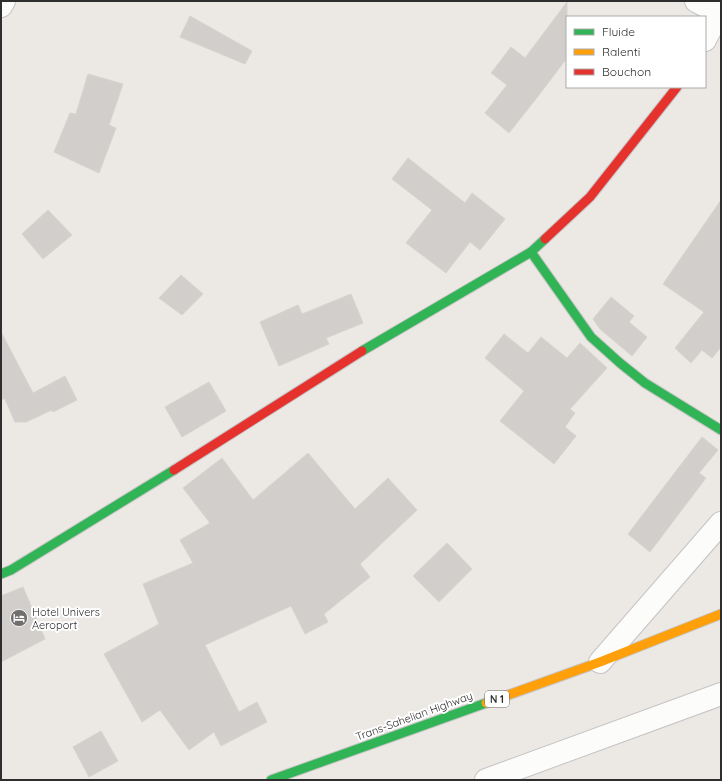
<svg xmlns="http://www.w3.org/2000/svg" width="722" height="781" font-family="Quicksand,sans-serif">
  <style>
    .building { fill: #d1cecb; stroke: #d7d4d0 }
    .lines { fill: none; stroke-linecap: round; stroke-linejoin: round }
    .street-casing { stroke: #c5c4c5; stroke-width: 24 }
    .fast-casing { stroke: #c5c4c5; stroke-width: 11 }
    .slow-casing { stroke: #c5c4c5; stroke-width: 11 }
    .jam-casing { stroke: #c5c4c5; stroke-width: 11 }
    .street { stroke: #fcfcfb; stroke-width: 22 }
    .fast { stroke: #30b455; stroke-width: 9 }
    .slow { stroke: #ff9f0a; stroke-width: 9 }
    .jam { stroke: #e5322d; stroke-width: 9 }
    .labels { text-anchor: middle; stroke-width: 4; stroke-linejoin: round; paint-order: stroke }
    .shield { fill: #fff; stroke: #6d6d6d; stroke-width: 1 }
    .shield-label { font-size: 10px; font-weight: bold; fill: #2e2e2e }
    .poi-label { font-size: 11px; fill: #2e2e2e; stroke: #fff; text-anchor: start }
    .street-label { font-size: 11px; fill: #2e2e2e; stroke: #fff }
  </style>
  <rect width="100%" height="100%" fill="#ece8e4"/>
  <g class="building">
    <path d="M567,2v56l-28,37 -30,38 -24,-20 22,-28 -16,-12 20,-26 14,11z"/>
    <path d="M190,16l62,35 -7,13 -65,-27z"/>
    <path d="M88,74l35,10 -14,41 7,3 -17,45 -45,-21 16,-39 6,1z"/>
    <path d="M408,158l57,45 7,-10 33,26 -25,31 -10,-8 -24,31 -40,-30 26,-33 -40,-31z"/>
    <path d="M721,200v147l-9,11 -10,-8 -11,13 -16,-15 29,-36 -41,-28z"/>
    <path d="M48,210l24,25 -29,24 -21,-25z"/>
    <path d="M181,275l22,19 -21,21 -23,-17z"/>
    <path d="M351,294l12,29 -37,15 3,6 -50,22 -19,-44 38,-17 4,9z"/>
    <path d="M611,297l23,19 -5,6 18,15 -15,19 -32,-27 -7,-10z"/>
    <path d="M1,332l32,61 32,-17 12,24 -24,12 -1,-2 -26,12h-11l-10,-23h-4z"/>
    <path d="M504,334l24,19 13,-16 26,21 13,-15 27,25 -37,41 5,4 -10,14 11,9 -22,28 -54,-43 24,-30 -39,-33z"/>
    <path d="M209,382l17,29 -44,26 -17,-30z"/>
    <path d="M702,437l16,13 -19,23 7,5 -56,74 -22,-18z"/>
    <path d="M308,453l47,56 33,-31 29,32 -57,54 10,13 -46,37 4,8 -23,12 -14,-28 -86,39 34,67 18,-10 10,20 -46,24 -7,-14 -25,18 -29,-40 -18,12 -38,-68 55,-30 -16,-40 50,-21 -13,-23 30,-17 -27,-35 39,-30 31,42z"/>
    <path d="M447,543l25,26 -33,33 -26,-26z"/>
    <path d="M23,587l22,52 -44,23v-66z"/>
    <path d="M101,731l17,30 -29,16 -16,-30z"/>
  </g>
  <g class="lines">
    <defs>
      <g id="street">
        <path d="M696,1l23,12"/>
        <path d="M1,6l3,-5"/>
        <path d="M705,40l14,-27 2,-8"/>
        <path d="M600,662l121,-139"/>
        <path d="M486,780l235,-86"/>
      </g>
      <g id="fast">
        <path d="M531,252l60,85 29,26 25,20 76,47"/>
        <path d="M362,351l169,-99 14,-13"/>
        <path d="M1,574l10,-4 163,-100"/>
        <path d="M271,780l215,-77"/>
      </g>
      <path id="slow" d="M486,703l114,-41 121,-48"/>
      <g id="jam">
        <path d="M545,239l45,-42 87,-110"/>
        <path d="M174,470l188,-119"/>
      </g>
    </defs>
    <use href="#street" class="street-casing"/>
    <use href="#fast" class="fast-casing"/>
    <use href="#slow" class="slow-casing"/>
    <use href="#jam" class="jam-casing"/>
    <use href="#street" class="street"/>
    <use href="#fast" class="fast"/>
    <use href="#slow" class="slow"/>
    <use href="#jam" class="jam"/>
  </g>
  <defs>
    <symbol id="hotel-disc" viewBox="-11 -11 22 22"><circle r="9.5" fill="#706f6e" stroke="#fff"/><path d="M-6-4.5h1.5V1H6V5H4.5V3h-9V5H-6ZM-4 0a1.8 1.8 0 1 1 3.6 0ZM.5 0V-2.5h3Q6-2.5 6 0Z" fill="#fff"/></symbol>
  </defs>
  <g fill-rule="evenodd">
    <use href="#hotel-disc" x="9" y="608" width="20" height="20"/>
  </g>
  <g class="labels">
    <rect class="shield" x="485" y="691" width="24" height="16" rx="3"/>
    <g class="shield-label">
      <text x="497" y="703">N 1</text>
    </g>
    <g class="poi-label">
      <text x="32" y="616">Hotel Univers<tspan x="32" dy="13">Aeroport</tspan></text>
    </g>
    <g class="street-label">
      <text transform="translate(414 716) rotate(-20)" y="4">Trans-Sahelian Highway</text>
    </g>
  </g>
  <rect width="722" height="781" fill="none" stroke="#2e2e2e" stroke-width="4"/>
  <rect x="566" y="16" width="140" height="72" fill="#ffffff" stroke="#ababab"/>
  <rect x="574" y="29" width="20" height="6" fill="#30b455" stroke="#ababab"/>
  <text x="602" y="36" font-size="12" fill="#2e2e2e">Fluide</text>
  <rect x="574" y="49" width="20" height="6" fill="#ff9f0a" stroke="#ababab"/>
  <text x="602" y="56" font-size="12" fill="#2e2e2e">Ralenti</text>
  <rect x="574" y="69" width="20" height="6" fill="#e5322d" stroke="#ababab"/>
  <text x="602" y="76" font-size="12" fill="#2e2e2e">Bouchon</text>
</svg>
